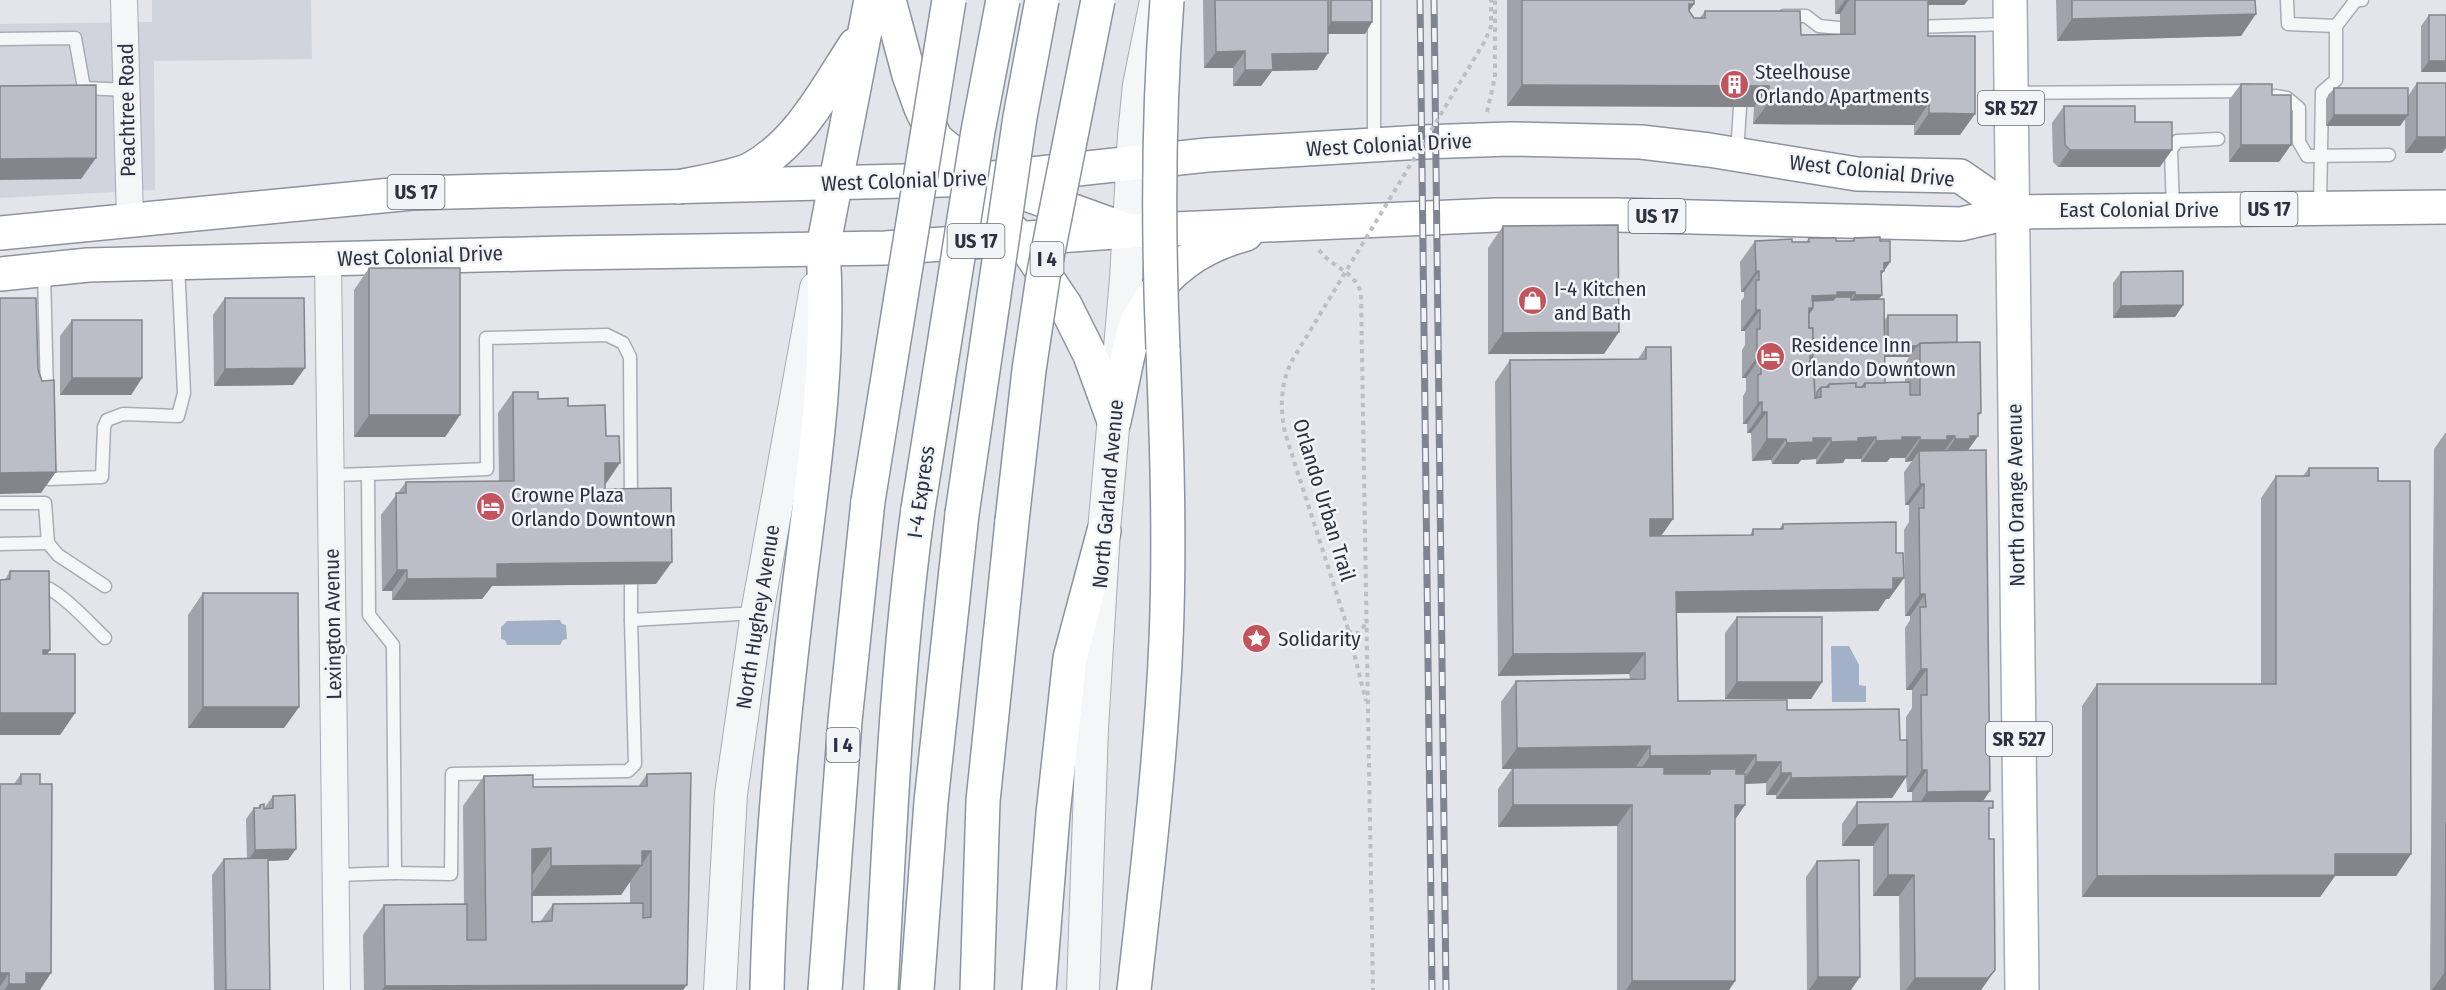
<svg xmlns="http://www.w3.org/2000/svg" width="2446" height="990" font-family="'Fira Sans Condensed',sans-serif">
  <style>
    .built { fill: #d1d4dc }
    .water { fill: #a2b1c6 }
    .lines { fill: none; stroke-linecap: round; stroke-linejoin: round }
    .service-casing { stroke: #a8acb4; stroke-width: 15 }
    .minor-casing { stroke: #a8acb4; stroke-width: 28 }
    .tertiary-casing { stroke: #a8acb4; stroke-width: 34 }
    .primary-casing { stroke: #a3a9b5; stroke-width: 36 }
    .trunk-casing { stroke: #8c929f; stroke-width: 36 }
    .motorway-casing { stroke: #8c929f; stroke-width: 36 }
    .path { stroke: #bdbfc5; stroke-width: 4; stroke-dasharray: 4.5 4.5; stroke-linecap: butt }
    .service { stroke: #f5f6f8; stroke-width: 12 }
    .minor { stroke: #f5f6f8; stroke-width: 26 }
    .tertiary { stroke: #f5f6f8; stroke-width: 32 }
    .primary { stroke: #fff; stroke-width: 33 }
    .trunk { stroke: #fff; stroke-width: 33 }
    .motorway { stroke: #fff; stroke-width: 33 }
    .rail-casing { stroke: #7e8492; stroke-width: 7 }
    .rail { stroke: #f3f4f7; stroke-width: 4.5; stroke-dasharray: 14; stroke-linecap: butt }
    .motorway-bridge-casing { stroke: #8c929f; stroke-width: 36; stroke-linecap: butt }
    .path-bridge { stroke: #bdbfc5; stroke-width: 4; stroke-dasharray: 4.5 4.5; stroke-linecap: butt }
    .motorway-bridge { stroke: #fff; stroke-width: 33 }
    .wall { fill: #a1a3aa; fill-rule: evenodd }
    .shaded-wall { fill: #83858b }
    .building { fill: #bbbec6; stroke: #83858b; stroke-width: 1.5; fill-rule: evenodd }
    .labels { text-anchor: middle; stroke-width: 5; stroke-linejoin: round; paint-order: stroke }
    .shield { fill: #f3f4f7; stroke: #686c78; stroke-width: 1.5 }
    .shield-label { font-size: 20px; font-weight: bold; fill: #2c3241 }
    .poi-label { font-size: 21px; fill: #2c3241; stroke: #f3f4f7; text-anchor: start }
    .street-label { font-size: 21px; fill: #2c3241; stroke: #f3f4f7 }
  </style>
  <rect width="100%" height="100%" fill="#e3e5ea"/>
  <path class="built" d="M152,0h159l1,59 -158,2 1,129 -155,8v-174l152,-2z"/>
  <g class="water">
    <path d="M560,620l2,4 4,1 1,14 -4,1 -3,5h-53l-2,-5 -4,-1v-12l6,-6z"/>
    <path d="M1831,646h18l10,19v20l7,1v16h-34z"/>
  </g>
  <g class="lines">
    <defs>
      <g id="service">
        <path d="M1374,0v143"/>
        <path d="M2287,0l1,24 48,2"/>
        <path d="M1784,16h22l13,10 20,2"/>
        <path d="M1913,27l95,-3"/>
        <path d="M0,39l75,-1 9,50"/>
        <path d="M81,91l3,-3 43,2"/>
        <path d="M2012,93l240,-2"/>
        <path d="M2275,96l12,2 12,10v34l8,14 82,-1"/>
        <path d="M1737,154l3,-47"/>
        <path d="M2320,207l2,-115 14,-12v-54l20,-26h6"/>
        <path d="M2173,209l-2,-59 6,-9 41,-2"/>
        <path d="M44,272l3,123"/>
        <path d="M49,466v13l53,-2 2,-50 3,-7 16,-6 55,2 6,-23 -6,-129"/>
        <path d="M332,475l36,-1"/>
        <path d="M0,503h45l3,40 10,12 47,31"/>
        <path d="M631,505l-1,-148 -7,-14 -16,-8 -121,3 1,131 -119,5 1,141 24,30 2,228 56,1 1,-100 176,-3 7,-7 -4,-144 126,-7"/>
        <path d="M0,544l48,-1"/>
        <path d="M631,567v53"/>
        <path d="M34,584c20,-1 56,40 71,54"/>
        <path d="M335,875l60,-2"/>
      </g>
      <g id="minor">
        <path d="M124,0l6,219"/>
        <path d="M328,259l9,731"/>
      </g>
      <g id="tertiary">
        <path d="M720,990l11,-196 26,-181 59,-325"/>
        <path d="M1083,990l9,-262 12,-197 22,-252 8,-144 5,-50 17,-84"/>
      </g>
      <path id="primary" d="M2010,0l12,990"/>
      <g id="trunk">
        <path d="M957,180l63,58 45,67 25,50 24,66"/>
        <path d="M0,233l412,-40 572,-14 223,-24 215,-13 88,-3 131,3 68,8 148,24 103,2 52,36"/>
        <path d="M0,274l88,-9 475,-12 322,-5 244,-17 368,-16h120l344,9 51,-12 434,-5"/>
        <path d="M1114,421c7,-30 12,-61 20,-91 3,-10 10,-20 15,-29 23,-36 56,-56 97,-67"/>
      </g>
      <g id="motorway">
        <path d="M889,0l20,75 12,33 15,31 48,40 145,52"/>
        <path d="M679,187c18,-4 58,-11 72,-18 48,-26 75,-80 104,-124"/>
        <path d="M767,990c3,-132 15,-263 31,-394 14,-115 33,-231 25,-348l48,-248"/>
        <path d="M825,990l20,-269 23,-220"/>
        <path d="M881,990c9,-160 15,-322 37,-481"/>
        <path d="M917,990l14,-188 31,-288"/>
        <path d="M977,990l6,-189 29,-280"/>
        <path d="M1039,990l14,-176 17,-156 34,-127"/>
        <path d="M1134,990c13,-116 27,-232 32,-349 4,-97 1,-194 -3,-292"/>
      </g>
    </defs>
    <use href="#service" class="service-casing"/>
    <use href="#minor" class="minor-casing"/>
    <use href="#tertiary" class="tertiary-casing"/>
    <use href="#primary" class="primary-casing"/>
    <use href="#trunk" class="trunk-casing"/>
    <use href="#motorway" class="motorway-casing"/>
    <g class="path">
      <path d="M1487,112l8,-35v-77"/>
      <path d="M1319,250c12,17 36,21 42,43l7,417"/>
      <path d="M1348,629l18,72"/>
      <path d="M1348,630l3,3h8l5,-7 1,-7"/>
      <path d="M1368,709l5,281"/>
    </g>
    <use href="#service" class="service"/>
    <use href="#minor" class="minor"/>
    <use href="#tertiary" class="tertiary"/>
    <use href="#primary" class="primary"/>
    <use href="#trunk" class="trunk"/>
    <use href="#motorway" class="motorway"/>
    <defs>
      <g id="rail">
        <path d="M1420,0l12,990"/>
        <path d="M1434,0l12,990"/>
      </g>
    </defs>
    <use href="#rail" class="rail-casing"/>
    <use href="#rail" class="rail"/>
    <defs>
      <g id="motorway-bridge">
        <path d="M1163,349c-5,-116 -5,-232 4,-349"/>
        <path d="M868,501l81,-501"/>
        <path d="M918,509l60,-378 25,-131"/>
        <path d="M962,514l58,-397 22,-117"/>
        <path d="M1012,521l17,-151 14,-93 55,-277"/>
      </g>
    </defs>
    <use href="#motorway-bridge" class="motorway-bridge-casing"/>
    <path class="path-bridge" d="M1348,629l-63,-196c-5,-26 -5,-50 8,-74l192,-318 6,-15v-26"/>
    <use href="#motorway-bridge" class="motorway-bridge"/>
  </g>
  <g class="wall">
    <path d="M1203,0h169v22l-7,12h-37l-11,36 -45,1 -11,15h-28v-18h-29z"/>
    <path d="M1507,0h187v4l-5,7 5,7h6l5,-7 96,24 39,-1v-20h-5v-14h133l-4,5h-36v31l32,99h-46v-10l-161,-1 1,-17 -247,-1z"/>
    <path d="M2056,0h199l-14,36 -184,5z"/>
    <path d="M2429,15l17,57h-25v-46z"/>
    <path d="M2417,83h29v65l-4,5h-37v-34l-5,7h-74v-27l8,-11 74,8z"/>
    <path d="M2241,84l31,11 7,67h-50v-62z"/>
    <path d="M2064,106l71,16 25,45h-102l-5,-5 -1,-39z"/>
    <path d="M1503,226l101,128h-116v-106z"/>
    <path d="M1809,238l27,3h16l2,-3 26,3 10,21 -9,13 1,20 -4,4 6,22 4,-6 69,27 24,71 -3,4v19l-10,14 15,352 6,12v25l6,131 -14,20h-81l-1,-94h-26v-50h-31v-22l15,-22h55v-10h-5l-1,-15 -14,21 -116,1v-4h-10v-12l-21,1v21l-10,14v162l-6,9h-112v-164l-119,1v-38l14,-20h-10l-1,-67 15,-21 114,-1 -1,-6 -131,2 -3,-294 15,-22 128,-1 8,-12 27,172 -12,17 89,-1 3,-6h26l4,-5 106,75h-3l-8,12 -201,2 1,88 109,9 113,30h6v-23l6,-9v-18h-6l-1,-62 5,-8v-4h-5l-1,-86 5,-8v-17h-4l-1,-33 8,-11 -7,1v-4h-15l-3,4h-26v-3h-16l-2,4 -27,1v-5l-15,1 -3,4h-26l-1,-4 -19,1 -1,-28h-4v-9h-4v-28l3,-5v-13h-4v-28l3,-5v-14h-4v-30l3,-4v-5h-3l-1,-30 15,-21 51,1zM1885,357h24l-4,7v18l-20,1z"/>
    <path d="M369,268l91,147 -15,22h-91v-147z"/>
    <path d="M2121,272l62,33 -8,12 -62,1v-35z"/>
    <path d="M225,298l68,87 -79,1 -1,-71z"/>
    <path d="M72,320l70,58 -11,17h-71v-59z"/>
    <path d="M513,392l55,14 37,78v5l51,95 -164,2 -10,13 -90,1v-9h-10l-1,-76 25,-33 93,-1 -1,-68z"/>
    <path d="M2446,432v558h-16l4,-541z"/>
    <path d="M2309,468l69,13 33,373 -15,22h-61l-15,21h-238v-191l15,-22h164v-186l15,-22h27z"/>
    <path d="M10,571l40,79 -3,4 28,59 -15,22 -55,-155z"/>
    <path d="M203,593l96,114 -15,21h-96v-113z"/>
    <path d="M1737,617l85,65 -11,17h-86v-66z"/>
    <path d="M21,774l19,216h-40v-206h14z"/>
    <path d="M647,774l36,216h-319l-1,-55 21,-30 80,-1 -1,-98 21,-30 49,11h105zM630,882v21l-77,1 -13,18h-8v-26l89,-1z"/>
    <path d="M273,796l15,64 -20,1 2,129h-56l-2,-115 12,-16 23,-1 -1,-39 8,-11h4l2,-3 5,4v-2z"/>
    <path d="M1817,861l34,129h-44l-1,-113z"/>
  </g>
  <g class="shaded-wall">
    <path d="M1845,0h4l-9,14h-5z"/>
    <path d="M1917,0h51l-4,5h-51z"/>
    <path d="M1689,4h5l-15,21z"/>
    <path d="M2256,14l-15,22 -184,5 15,-22z"/>
    <path d="M1331,22h41l-7,12h-41z"/>
    <path d="M1245,51l-12,17h-29l12,-16z"/>
    <path d="M1328,53l-11,17 -45,1 -11,15h-28l12,-16 27,-16z"/>
    <path d="M2429,61h17v11h-25z"/>
    <path d="M1522,85l247,1 -15,21 -247,-1z"/>
    <path d="M1768,103h161l-15,22 -161,-1z"/>
    <path d="M1929,113l46,1 -15,21h-46z"/>
    <path d="M2334,115h74l-8,11h-74z"/>
    <path d="M2417,137h29v11l-4,5h-37z"/>
    <path d="M2241,145h50l-12,17h-50z"/>
    <path d="M2070,150h102l-12,17h-102z"/>
    <path d="M96,158l-15,21 -81,1v-21z"/>
    <path d="M1890,262l-21,30 15,-29z"/>
    <path d="M1756,271h3l-15,21h-3z"/>
    <path d="M1837,292h18l-15,21 -35,6 7,-23z"/>
    <path d="M1855,295h27l-15,21 -27,1z"/>
    <path d="M2183,305l-8,12 -62,1 8,-12z"/>
    <path d="M1756,310h4l-15,21h-4z"/>
    <path d="M1619,332l-15,22h-116l15,-21z"/>
    <path d="M1888,346h29l-8,11h-29z"/>
    <path d="M1761,356l-15,22h-4l15,-21z"/>
    <path d="M305,368l-12,17 -79,1 11,-17z"/>
    <path d="M72,378h70l-11,17h-71z"/>
    <path d="M1762,402l-15,22h-4l15,-21z"/>
    <path d="M1762,412h5l-16,21h-4z"/>
    <path d="M369,415h91l-15,22h-91z"/>
    <path d="M1947,436h8l-15,21 -21,-6 -7,10 -7,1 15,-22z"/>
    <path d="M1970,436h8l-15,21 -23,4 15,-22z"/>
    <path d="M1876,437l-15,22h-16l-2,4 -27,1 15,-22 27,-4z"/>
    <path d="M1902,437h18l-15,21h-15l-3,4h-26l15,-21z"/>
    <path d="M1813,438h18l-15,21 -15,1 -3,4h-26l15,-21z"/>
    <path d="M1767,439h19l-15,21 -19,1z"/>
    <path d="M605,463h15l-15,22z"/>
    <path d="M56,472l-15,21 -41,1v-21z"/>
    <path d="M1920,484h4l-15,21h-4z"/>
    <path d="M1650,519h23l-15,21h-23z"/>
    <path d="M672,562l-16,22 -164,2 -10,13 -90,1 15,-21 90,-15z"/>
    <path d="M397,570h10l-15,21h-10z"/>
    <path d="M1904,578l-15,21h-3l-8,12 -217,2 15,-21z"/>
    <path d="M1920,594h5l-15,22h-5z"/>
    <path d="M43,650h7l-15,22z"/>
    <path d="M1645,653l-16,21 -131,2 15,-22z"/>
    <path d="M1921,669h6l-15,21h-6z"/>
    <path d="M1737,682h85l-11,17h-86z"/>
    <path d="M203,707h96l-15,21h-96z"/>
    <path d="M0,713h75l-15,22h-60z"/>
    <path d="M1650,746l-15,22h-122l-1,1h-10l15,-21z"/>
    <path d="M1756,755l-15,22 -31,-3v-5l-5,8 -70,1 15,-22z"/>
    <path d="M1756,762h25l-15,21 -25,1z"/>
    <path d="M1922,770h5l-15,22h-5z"/>
    <path d="M1781,773h10l-15,22h-10z"/>
    <path d="M1907,776l-15,22 -116,1 15,-21z"/>
    <path d="M1990,791l-15,22 -63,1 15,-22z"/>
    <path d="M1513,805h119l-15,21 -119,1z"/>
    <path d="M1735,805h10l-15,22z"/>
    <path d="M1888,824l-15,22h-31l15,-21z"/>
    <path d="M551,848l-21,30 2,-29z"/>
    <path d="M296,849l-8,11 -41,2 8,-12z"/>
    <path d="M642,851h9l-30,44 -91,1 21,-30z"/>
    <path d="M2335,854h76l-15,22h-61l-15,21h-238l15,-21z"/>
    <path d="M1888,875h26l-15,21h-26z"/>
    <path d="M1995,970l-14,20h-75l9,-12z"/>
    <path d="M2445,972h1v18h-14z"/>
    <path d="M0,973h9l-9,13z"/>
    <path d="M26,973h25l-11,17h-36l5,-6z"/>
    <path d="M1818,977h42l-9,13h-42z"/>
    <path d="M1632,981h103l-6,9h-103z"/>
    <path d="M687,985l-4,5h-301l3,-4z"/>
  </g>
  <g class="building">
    <path d="M1215,0h113v53l-56,1 1,16h-28v-19l-29,1z"/>
    <rect x="1331" y="0" width="41" height="22"/>
    <path d="M1522,0h172v4h-5v7l5,7h11v-7h95l1,24 54,-1v-34h73v36h47v78l-46,-1v-10h-161l1,-17 -247,-1z"/>
    <path d="M2072,0h183l1,14 -184,5z"/>
    <rect x="2429" y="15" width="17" height="46"/>
    <rect x="2417" y="83" width="29" height="54"/>
    <path d="M2241,84h31v11h19v50h-50z"/>
    <path d="M96,85v73l-96,1v-73z"/>
    <rect x="2334" y="88" width="74" height="27"/>
    <path d="M2064,106h71v16h37v28h-102l-5,-5z"/>
    <path d="M1618,225l1,107 -116,1v-107z"/>
    <path d="M1880,237v4h10v21l-6,1v8h-3l1,24h-27v-3h-18v3l-25,1 1,12h-4v20h4v28h-3v18l4,-1 1,25 6,-1v-10h8v-3l27,-1v4h9v-4l45,-1v13h10v-52l60,-1 1,71h-3v23h-8v3h-15v-3h-8v4h-27v-3h-18v3l-26,1v-4l-18,1v3l-27,1v-4h-18v4l-26,1 -1,-4h-19v-27h-5v-10l-4,1v-28l3,-1v-18l-4,1v-28h3v-19h-4v-30h3v-9h-3l-1,-30 37,-2v3h17v-4h27v3h18v-3z"/>
    <rect x="369" y="268" width="91" height="147"/>
    <path d="M2183,271v34l-62,1v-34z"/>
    <path d="M1836,297h15v3l33,-1 1,84h-20l-3,4h-6v-4l-27,1 -2,3h-6l-4,5v5l-2,1 -1,-25 -4,1v-13l3,-5v-28h-4v-15l4,-5v-7l20,-1z"/>
    <path d="M0,298h36l2,71 4,12 12,-1 2,92 -56,1z"/>
    <path d="M225,298h79l1,70 -80,1z"/>
    <path d="M1888,315h69v27l-37,1 -3,3h-29z"/>
    <rect x="72" y="320" width="70" height="58"/>
    <path d="M1646,347h25l2,172h-23v17l103,-1v-6h30v-5l113,-2v31h7l1,25h-11v11l-217,3 2,109 109,-1v10l112,-1 1,31h7v36l-116,2v-5h-10v-11h-25v-7l-106,1v-10l-133,2 -1,-67 129,-2v-26l-132,1 -3,-294 136,-1z"/>
    <path d="M513,392h25v7l30,-1v8l37,-1 1,31h13l1,27h-15v26l66,-1 1,74 -175,2v14l-90,1v-9h-10l-1,-77h10v-11l108,-1z"/>
    <path d="M1986,450l4,341 -63,1v-22h-5l-1,-75h6v-26h-6l-1,-62h6l-1,-13h-5l-1,-86h5v-24h-4l-1,-33z"/>
    <path d="M2309,468h69v13h32l1,373h-76v21l-238,1v-192h179v-208h33z"/>
    <path d="M10,571h39l1,79h-7v4h32v59h-75v-133l10,-1z"/>
    <path d="M203,593h95l1,114h-96z"/>
    <rect x="1737" y="617" width="85" height="65"/>
    <path d="M1664,767v7h46v-5h26v5h9v31h-10v176h-103v-176h-119v-37z"/>
    <path d="M691,773l-4,212 -302,1 -1,-81 83,-1v36h19l-2,-164 49,-1v12l114,-1v-12zM551,848v18l91,-1v-14h9v66l-8,1v-15l-90,1 -1,17 -20,1v-73z"/>
    <path d="M21,774h19v10h12l-1,189h-25v11h-17v-11h-9v-189h21z"/>
    <path d="M295,795l1,54 -41,1 -1,-42h6v-3l4,-1v5l9,-1v-12z"/>
    <path d="M1993,801v7h-4v31h5l1,131 -7,8h-73l-1,-103h-26v-51l-31,1v-23z"/>
    <path d="M2446,822v150h-1z"/>
    <path d="M268,858l2,132h-44l-2,-131z"/>
    <path d="M1859,860l1,117h-42l-1,-116z"/>
  </g>
  <defs>
    <symbol id="building-disc" viewBox="-11 -11 22 22"><circle r="9.5" fill="#c3545d" stroke="#f3f4f7"/><path d="M-4-6H4V6H1V3H-1V6H-4ZM-2.5-4.3h1.7v1.8h-1.7ZM.8-4.3h1.7v1.8H.8ZM-2.5-1h1.7V.8h-1.7ZM.8-1h1.7V.8H.8Z" fill="#fff"/></symbol>
    <symbol id="shop-disc" viewBox="-11 -11 22 22"><circle r="9.5" fill="#c3545d" stroke="#f3f4f7"/><path d="M-5-2.5h2.3a2.7 3.5 0 0 1 5.4 0H5L5.5 6h-11ZM-1.5-2.5h3a1.5 2.3 0 0 0-3 0Z" fill="#fff"/></symbol>
    <symbol id="hotel-disc" viewBox="-11 -11 22 22"><circle r="9.5" fill="#c3545d" stroke="#f3f4f7"/><path d="M-6-4.5h1.5V1H6V5H4.5V3h-9V5H-6ZM-4 0a1.8 1.8 0 1 1 3.6 0ZM.5 0V-2.5h3Q6-2.5 6 0Z" fill="#fff"/></symbol>
    <symbol id="sight-disc" viewBox="-11 -11 22 22"><circle r="9.5" fill="#c3545d" stroke="#f3f4f7"/><path d="M0-6L1.8-2.2L6-1.7L2.9 1.2L3.7 5.4L0 3.3L-3.7 5.4L-2.9 1.2L-6-1.7L-1.8-2.2Z" fill="#fff"/></symbol>
  </defs>
  <g fill-rule="evenodd">
    <use href="#building-disc" x="1718" y="68" width="33" height="33"/>
    <use href="#shop-disc" x="1516" y="284" width="33" height="33"/>
    <use href="#hotel-disc" x="1754" y="340" width="33" height="33"/>
    <use href="#hotel-disc" x="474" y="490" width="33" height="33"/>
    <use href="#sight-disc" x="1240" y="622" width="33" height="33"/>
  </g>
  <g class="labels">
    <g class="shield">
      <rect x="1978" y="91" width="66" height="34" rx="4.5"/>
      <rect x="387.5" y="175" width="57" height="34" rx="4.5"/>
      <rect x="2240.5" y="192" width="57" height="34" rx="4.5"/>
      <rect x="1628.5" y="199" width="57" height="34" rx="4.5"/>
      <rect x="947.5" y="224" width="57" height="34" rx="4.5"/>
      <rect x="1030.5" y="242" width="33" height="34" rx="4.5"/>
      <rect x="1986" y="722" width="66" height="34" rx="4.5"/>
      <rect x="826.5" y="728" width="33" height="34" rx="4.5"/>
    </g>
    <g class="shield-label">
      <text x="2011" y="115">SR 527</text>
      <text x="416" y="199">US 17</text>
      <text x="2269" y="216">US 17</text>
      <text x="1657" y="223">US 17</text>
      <text x="976" y="248">US 17</text>
      <text x="1047" y="266">I 4</text>
      <text x="2019" y="746">SR 527</text>
      <text x="843" y="752">I 4</text>
    </g>
    <g class="poi-label">
      <text x="1755" y="79">Steelhouse<tspan x="1755" dy="24">Orlando Apartments</tspan></text>
      <text x="1554" y="296">I-4 Kitchen<tspan x="1554" dy="24">and Bath</tspan></text>
      <text x="1791" y="352">Residence Inn<tspan x="1791" dy="24">Orlando Downtown</tspan></text>
      <text x="511" y="502">Crowne Plaza<tspan x="511" dy="24">Orlando Downtown</tspan></text>
      <text x="1278" y="646">Solidarity</text>
    </g>
    <g class="street-label">
      <text transform="translate(127 110) rotate(-91)" y="7">Peachtree Road</text>
      <text transform="translate(1389 145) rotate(-3)" y="7">West Colonial Drive</text>
      <text transform="translate(1872 171) rotate(6)" y="7">West Colonial Drive</text>
      <text transform="translate(904 181) rotate(-2)" y="7">West Colonial Drive</text>
      <text x="2139" y="217">East Colonial Drive</text>
      <text transform="translate(420 256) rotate(-2)" y="7">West Colonial Drive</text>
      <text transform="translate(921 492) rotate(-82)" y="7">I-4 Express</text>
      <text transform="translate(1108 494) rotate(-85)" y="7">North Garland Avenue</text>
      <text transform="translate(2016 495) rotate(-91)" y="7">North Orange Avenue</text>
      <text transform="translate(1324 500) rotate(73)" y="7">Orlando Urban Trail</text>
      <text transform="translate(758 617) rotate(-81)" y="7">North Hughey Avenue</text>
      <text transform="translate(333 624) rotate(-91)" y="7">Lexington Avenue</text>
    </g>
  </g>
</svg>
